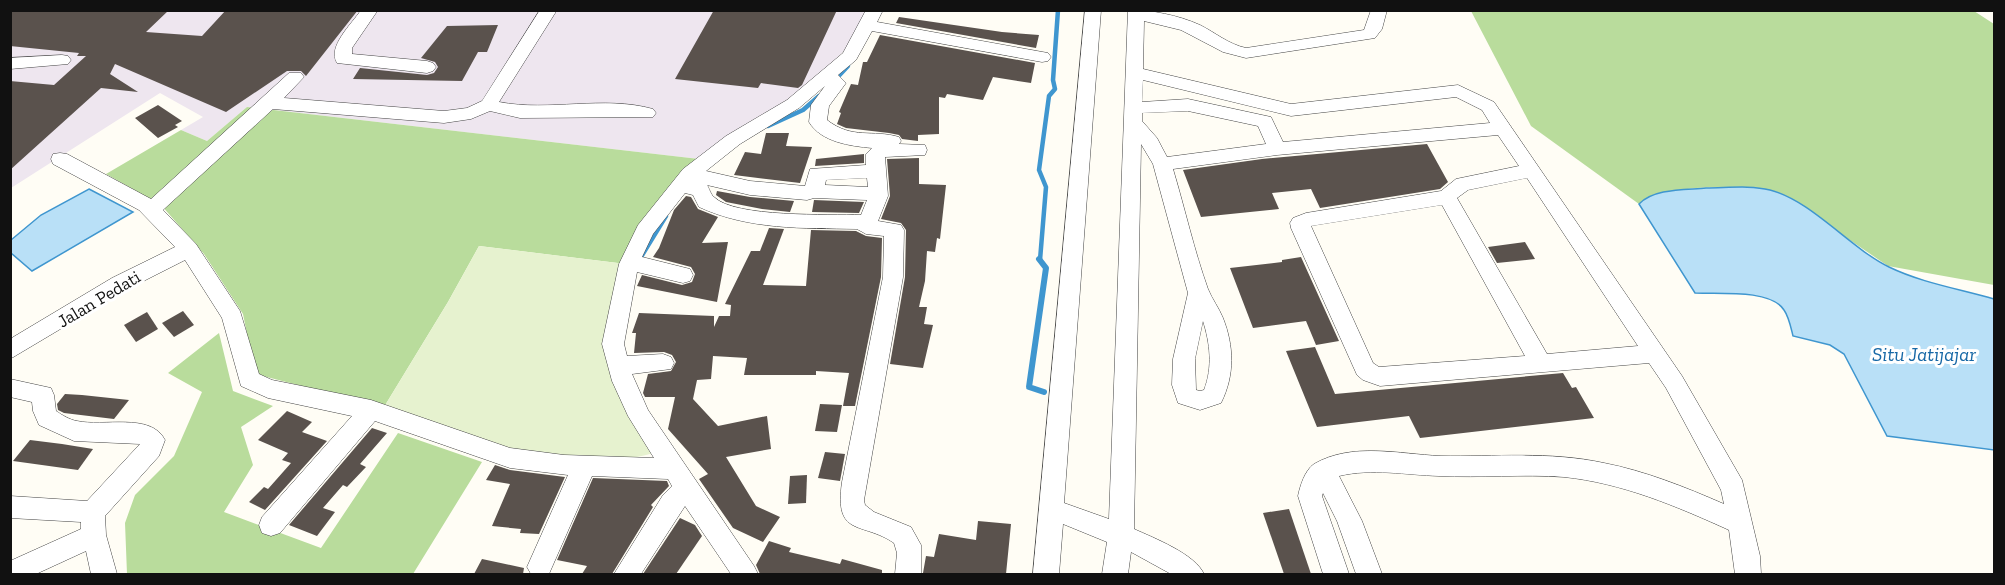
<svg xmlns="http://www.w3.org/2000/svg" width="2005" height="585" font-family="'Zilla Slab',serif">
  <style>
    .industrial { fill: #eee6ef }
    .forest { fill: #b9dc9c }
    .pitch { fill: #e6f2cf }
    .water { fill: #b9e0f7; stroke: #3f96cf; stroke-width: 1.5 }
    .lines { fill: none; stroke-linecap: round; stroke-linejoin: round }
    .stream-far1 { stroke: #3f96cf; stroke-width: 4.5 }
    .stream { stroke: #3f96cf; stroke-width: 6 }
    .building { fill: #5a524d }
    .minor-casing { stroke: #444; stroke-width: 1 }
    .minor { fill: #fff; fill-rule: evenodd }
    .labels { text-anchor: middle; stroke-width: 6; stroke-linejoin: round; paint-order: stroke }
    .street-label { font-size: 18px; fill: #111; stroke: #fff }
    .water-label { font-size: 20px; font-style: italic; fill: #1768a6; stroke: #fff }
  </style>
  <rect width="100%" height="100%" fill="#fffdf5"/>
  <path class="industrial" d="M11,11h857l-17,33 -53,52 -99,63 -452,-52 -40,34 -26,-11 22,-13 -43,-24 -149,95z"/>
  <g class="forest">
    <path d="M1471,11h503l20,13v261l-106,-19 -103,-70c-8,-3 -14,-6 -22,-7 -26,-4 -106,-4 -124,15l-108,-78z"/>
    <path d="M247,107l452,52 -73,105 -147,-18 -31,56 -64,105 -129,-33 -12,-60 -39,-60 -43,-49 -55,-31 75,-44 26,11z"/>
    <path d="M219,333l14,58 40,15 -32,21 12,38 -29,47 97,36 77,-115 84,29 -69,112h-286l-2,-51 10,-28 39,-39 28,-64 -34,-19z"/>
  </g>
  <path class="pitch" d="M479,246l147,18 -16,58 44,131c-12,3 -24,6 -36,7 -78,6 -162,-27 -234,-53l64,-105z"/>
  <g class="water">
    <path d="M1706,188c21,0 44,-3 64,2 42,11 80,58 119,77 33,16 71,22 105,32v151l-107,-14 -43,-82 -14,-9 -37,-9c-2,-8 -4,-19 -9,-26 -13,-21 -66,-16 -89,-17l-56,-89c15,-16 47,-14 67,-16z"/>
    <path d="M89,189l44,23 -101,59 -21,-18v-13l30,-25z"/>
  </g>
  <g class="lines">
    <g class="stream-far1">
      <path d="M834,81l14,-15"/>
      <path d="M768,126l35,-16 16,-14"/>
      <path d="M641,257l25,-41"/>
      <path d="M1040,260l6,-73 -7,-17 10,-74 6,-7 -2,-9 5,-70"/>
    </g>
    <path class="stream" d="M1039,259l7,9 -17,119 15,5"/>
  </g>
  <g class="building">
    <path d="M10,10h159l-23,22 56,4 24,-26h132l-52,66 -5,-5h-14l-61,41 -111,-48 -5,10 28,18 -37,-4 -91,82v-89l44,4 32,-29h-9l2,-3 -69,-7z"/>
    <path d="M714,10h123l-35,75 -4,3 -37,-5 -3,5 -83,-9z"/>
    <path d="M899,17l103,15 37,3 -3,13 -140,-25z"/>
    <path d="M498,25l-11,27h-9l-16,29 -109,-2 7,-11 67,7 7,-2 4,-6 -3,-5 -14,-4 26,-32z"/>
    <path d="M880,35l155,28 -4,20 -38,-6 -10,23 -36,-6 -2,4 -6,-1v37l-21,1v6l-16,-2 -3,-4 -10,-2 -43,-5 -9,-4 4,-11 -2,-1 12,-28 7,1 5,-23h4z"/>
    <path d="M158,105l24,16 -7,4 3,2 -20,11 -23,-20z"/>
    <path d="M766,133h23l-3,13 26,1 -12,36 -66,-8 11,-23 16,2z"/>
    <path d="M1427,144l21,38 -8,7 -120,19 -9,-19 -39,4 7,16 -78,8 -18,-47 79,-11z"/>
    <path d="M864,154v9l-49,3 1,-7z"/>
    <path d="M919,158v26l27,1 -6,54 -3,-1 -2,14 -8,-1 -2,30 -6,26h8l-3,17 9,1 -10,43 -33,-4 15,-87 1,-47 -5,-7 -20,-4 9,-23 -3,-37z"/>
    <path d="M717,191l33,6 44,4 -4,11 -28,-3 -36,-7 -10,-7z"/>
    <path d="M686,196l5,1 7,12 20,8 -16,26 26,-1 -11,60 -80,-16 5,-11 40,10 10,-3 3,-8 -4,-7 -38,-10 6,-9 15,-38z"/>
    <path d="M814,200l50,2 -5,11 -47,-1z"/>
    <path d="M769,228l15,1 -21,56 43,1 5,-56 45,1 10,5 16,2 -1,39 -26,129h-12l6,-33 -33,-2v4h-72l3,-17 -34,-2 -2,23 -14,1 -4,19 25,27 49,-10 4,33 -45,8 30,49 24,11 -17,25 -30,-14 -34,-49 9,-5 -40,-45 7,-32h-30l-2,-4 5,-19 23,-3 5,-9 -4,-7 -8,-3 -30,1 2,-20h-4l7,-20 75,3v11l5,-11h11l1,-11 -6,-1 26,-53h9z"/>
    <path d="M1525,242l10,17 -38,4 -9,-16z"/>
    <path d="M1301,257l38,84 -23,4 -10,-24 -53,7 -23,-60 52,-6v-2z"/>
    <path d="M183,311l11,14 -20,12 -12,-14z"/>
    <path d="M147,312l11,17 -22,13 -12,-17z"/>
    <path d="M1315,347l20,47 228,-21 9,15 4,-1 18,31 -174,20 -11,-22 -92,11 -31,-76z"/>
    <path d="M65,394l17,1 47,5 -15,19 -50,-6 -6,-3 -1,-6z"/>
    <path d="M820,404l22,1 -5,27 -22,-1z"/>
    <path d="M287,411l25,11 -10,10 25,9 -62,69 -16,-8 15,-15 4,2 23,-26 -9,-3 6,-7 -30,-13z"/>
    <path d="M372,428l15,5 -27,31 6,3 -19,20 -4,-2 -20,23 12,4 -18,24 -28,-11z"/>
    <path d="M30,440l32,4 31,5 -15,21 -65,-9z"/>
    <path d="M825,452l20,2 -5,27 -22,-3z"/>
    <path d="M495,465l15,5 55,7 -26,57 -19,-1 1,-4 -29,-3 18,-42 -24,-4z"/>
    <path d="M807,475l-1,28 -18,1 2,-28z"/>
    <path d="M593,478l74,3 2,5 -18,19 2,2 -41,67h-30l5,-8 -30,-6z"/>
    <path d="M1289,509l22,65h-27l-21,-61z"/>
    <path d="M680,518l15,7 7,11 -26,38h-33z"/>
    <path d="M978,521l33,3 -5,50 -83,-1 3,-17 8,1 5,-23 37,6z"/>
    <path d="M769,541l22,7 -2,4 51,12 2,-5 40,11v4h-122l-4,-9z"/>
    <path d="M482,559l42,9 -1,6h-49z"/>
  </g>
  <g class="lines">
    <defs>
      <g id="minor">
        <path d="M361,10h17l-26,38v6l75,7 6,2 3,4 -3,4 -6,2 -90,-10c-10,-17 15,-39 24,-53z"/>
        <path d="M540,10h17l-58,92c51,10 104,-7 154,7l3,4 -3,4 -133,1 -30,-7 -19,8 -27,4 -171,-14 -110,101 33,34 44,67 19,63 13,6 99,20 139,48 54,7 90,3 -26,-42 -16,-35 -10,-37 17,-80 19,-39 45,-56 43,-33 61,-36 56,-47 23,-43h17l-6,12 171,31 3,4 -3,4 -6,1 -170,-31 -16,29 -18,15 8,8 -17,23 -2,14c26,20 45,9 72,17l2,4 -2,3 26,1 2,5 -2,5 -40,2 3,39 -10,25 23,4 3,5 -1,47 -39,223 1,5 9,7 37,15 10,18v29h-26l2,-21 -3,-10c-32,-22 -60,-5 -52,-61l41,-205 1,-41 -18,-2 -9,-5c-54,-1 -108,1 -158,-22l-6,-12 -8,-2 -32,41 -11,23 48,12 3,6 -3,6 -7,2 -46,-11 -13,72 3,12 36,-2 8,3 3,6 -3,6 -39,5 16,36 106,156 4,8h-27l-46,-68 -44,68h-27l49,-79 9,-9 -4,-7 -76,-3 -43,98h-18l-4,-7 41,-92 -58,-7 -135,-47 -95,112 -9,3 -9,-3 -3,-8 3,-8 90,-101 -84,-18 -27,-12 -19,-68 -37,-58 -59,30 -116,69v-20l102,-61 63,-31 -36,-37 -86,-46 -2,-5 2,-5 7,-1 7,1 84,45 138,-126h12l3,4 -20,21 160,13 23,-3 15,-7zM825,86l-14,19 -2,17c12,20 41,24 63,26l-6,6v11l-56,4 -5,17 -55,-5 -44,-10 34,-27 59,-36zM867,178l1,9 -43,-2 1,-5zM694,182l56,13 57,5 7,-2 53,2 -6,15c-31,-1 -126,3 -147,-18 -3,-2 -5,-9 -7,-12z"/>
        <path d="M1085,10h16l-37,493 45,16 19,-509c23,0 50,5 72,15 16,8 28,19 46,23l118,-18 7,-20h16l-5,19 -7,9 -129,20 -23,-6 -42,-22 -37,-9 -1,48 148,35 167,-19 36,17 188,274 60,104 18,76 1,18h-26l-6,-44c-53,-24 -107,-47 -165,-53 -42,-3 -83,1 -125,-1 -33,-1 -67,-8 -100,0l23,45 20,53h-26l-19,-53 -14,-28 -1,3 27,78h-26l-25,-78c2,-10 7,-26 16,-32 38,-22 85,-10 126,-8 55,1 109,-5 164,7 41,8 81,24 120,41l-3,-14 -55,-102 -17,-25 -269,23 -17,-6 -6,-5 -66,-147 -1,-5 3,-5 13,-5 135,-22 15,-12 63,-13 -21,-31 -221,20 -104,14c12,40 21,81 35,120 4,10 11,19 15,29 11,28 12,57 -2,85l-21,7 -22,-7 -6,-18 1,-26 15,-66 -35,-129 -12,-20 -7,385c20,9 61,25 70,45h-33l-40,-22 -3,22h-26l5,-32 -44,-18 -4,50h-26zM1143,80l148,36 165,-19 26,13 8,13 -207,19 -12,-25 -83,-18 -46,3zM1188,111l70,15 8,18 -99,13 -10,-19 -15,-17v-8zM1527,178l111,168 -91,8 -90,-156 11,-8zM1442,205l83,151 -146,11 -6,-4 -62,-137zM1203,321c7,22 10,46 1,69l-4,1 -4,-1 -1,-31z"/>
        <path d="M62,55l6,1 3,4 -3,4 -58,5v-11z"/>
        <path d="M10,379l41,9 3,7 2,16c6,4 14,9 21,10 26,6 74,-9 88,19l-6,16 -54,60 1,19 11,39h-26l-5,-23 -50,23h-26v-13l71,-32v-7l-71,-4v-22l77,5 53,-57 -66,-3 -35,-16 -6,-14 -1,-9 -22,-5z"/>
      </g>
    </defs>
    <use href="#minor" class="minor-casing"/>
    <use href="#minor" class="minor"/>
  </g>
  <g class="labels">
    <g class="street-label">
      <text transform="translate(99 299) rotate(-31)" y="6">Jalan Pedati</text>
    </g>
    <g class="water-label">
      <text x="1924" y="361">Situ Jatijajar</text>
    </g>
  </g>
  <rect width="2005" height="585" fill="none" stroke="#111111" stroke-width="24"/>
</svg>
